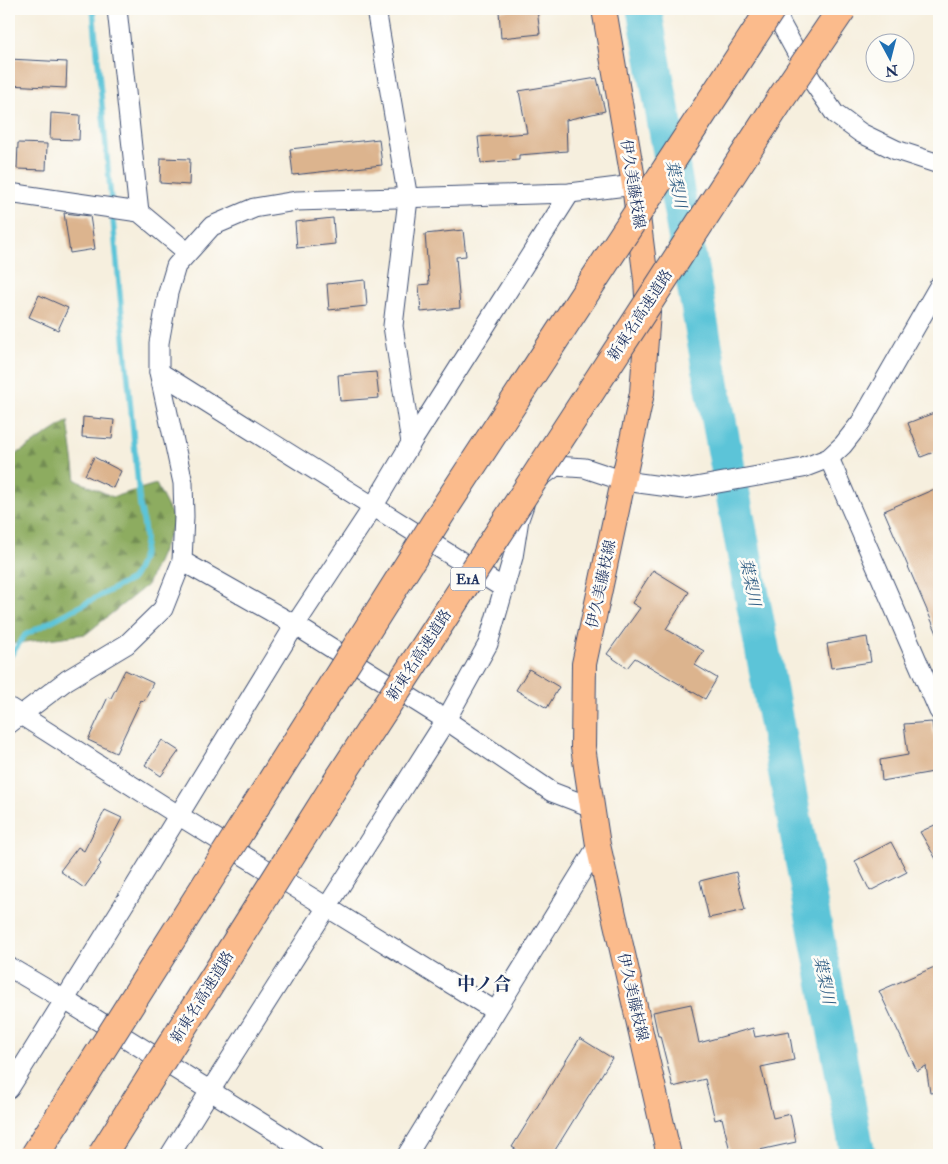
<svg xmlns="http://www.w3.org/2000/svg" width="948" height="1164" font-family="'IM FELL Double Pica','Noto Serif JP',serif">
  <style>
    .forest { fill: url(#forest-firs); stroke: #546e5f }
    .lines { fill: none; stroke-linecap: round; stroke-linejoin: round }
    .stream { stroke: #5cc4d8; stroke-width: 5.5 }
    .river { stroke: #5cc4d8; stroke-width: 35 }
    .building { fill: #dcb48e }
    .minor-casing { stroke: #3c4c71; stroke-width: 21 }
    .major-casing { stroke: #3c4c71; stroke-width: 26 }
    .minor { stroke: #fff; stroke-width: 19 }
    .major { stroke: #fbbb8c; stroke-width: 24 }
    .highway-bridge-casing { stroke: #3c4c71; stroke-width: 30; stroke-linecap: butt }
    .highway-bridge { stroke: #fbbb8c; stroke-width: 28 }
    .labels { text-anchor: middle; stroke-width: 5; stroke-linejoin: round; paint-order: stroke }
    .shield { fill: #fdfcf7; stroke: #5f6c8c; stroke-width: 1 }
    .shield-label { font-size: 14px; font-weight: bold; fill: #1b2f5e }
    .street-label { font-size: 15px; fill: #1b2f5e; stroke: #fdfcf7 }
    .water-label { font-size: 16px; font-style: italic; fill: #2e5c83; stroke: #fdfcf7 }
    .quarter-label { font-size: 18px; font-weight: bold; fill: #1b2f5e; stroke: #fdfcf7 }
  </style>
  <defs>
    <pattern id="forest-firs" width="22" height="20" patternUnits="userSpaceOnUse" patternTransform="scale(1.25)"><rect width="22" height="20" fill="#8dac60"/><path d="M5 1l3.5 6h-7zM16 11l3.5 6h-7z" fill="#728c52"/></pattern>
  </defs>
  <rect width="100%" height="100%" fill="#fdfcf7"/>
  <filter id="ink" filterUnits="userSpaceOnUse"><feTurbulence type="fractalNoise" baseFrequency=".02" numOctaves="2"/><feDisplacementMap in="SourceGraphic" scale="10" xChannelSelector="R" yChannelSelector="G"/><feConvolveMatrix kernelMatrix="1 2 1 2 8 2 1 2 1" color-interpolation-filters="sRGB"/></filter>
  <filter id="wash" filterUnits="userSpaceOnUse"><feTurbulence type="fractalNoise" baseFrequency=".0096" numOctaves="4" result="noise"/><feDisplacementMap in="SourceGraphic" scale="20" xChannelSelector="R" yChannelSelector="G"/><feGaussianBlur stdDeviation="1.12" result="paint"/><feColorMatrix in="noise" values="0 0 0 0 0 0 0 0 0 0 0 0 0 0 0 0 0 1.4 0 .05"/><feComposite in="paint" operator="in"/></filter>
  <g filter="url(#wash)">
    <rect width="100%" height="100%" fill="#f6efde"/>
    <path class="forest" d="M68,421l8,59 37,17 43,-13 19,37 -28,64 -61,49 -77,10v-185z"/>
    <g class="lines">
      <path class="stream" d="M9,658l16,-23 107,-56c17,-27 15,-44 8,-73l-47,-497"/>
      <path class="river" d="M644,9l69,380 145,766"/>
    </g>
    <g id="blocks">
      <g class="building">
        <path d="M525,9h12l3,25 -39,4 -2,-27z"/>
        <path d="M9,59l58,3 -1,26 -57,-3z"/>
        <path d="M597,78l8,33 -39,9 1,31 -48,4v5l-38,3 -3,-26 49,-4 -8,-42z"/>
        <path d="M51,113l29,2 -1,25 -29,-1z"/>
        <path d="M379,139l3,26 -89,10 -3,-26z"/>
        <path d="M18,143l29,1 -1,26 -29,-1z"/>
        <path d="M161,158l29,1 -1,26 -29,-2z"/>
        <path d="M64,213l26,3 5,33 -25,4z"/>
        <path d="M333,218l2,26 -38,4 -2,-26z"/>
        <path d="M463,230l3,26 -10,1 4,51 -39,4 -2,-27 10,-1 -4,-50z"/>
        <path d="M365,280l2,26 -38,4 -2,-26z"/>
        <path d="M39,295l29,13 -10,22 -29,-13z"/>
        <path d="M376,372l3,26 -39,3 -2,-26z"/>
        <path d="M939,411v39l-18,7 -13,-34z"/>
        <path d="M83,417l31,3 -2,19 -30,-2z"/>
        <path d="M94,457l27,14 -8,17 -28,-13z"/>
        <path d="M939,487v151l-55,-127z"/>
        <path d="M653,570l36,22 -23,37 38,22 -9,14 22,13 -12,21 -70,-41 -8,10 -20,-14 33,-46 -8,-5z"/>
        <path d="M867,637l4,25 -40,6 -4,-24z"/>
        <path d="M529,669l30,18 -12,21 -31,-18z"/>
        <path d="M125,670l28,13 -9,18 -3,-1 -25,53 -28,-13 20,-43 3,1z"/>
        <path d="M932,722l7,49 -57,10 -2,-21 28,-5 -4,-31z"/>
        <path d="M162,740l17,11 -18,25 -16,-11z"/>
        <path d="M105,810l17,8 -23,44 2,2 -17,24 -24,-17 18,-24 6,4z"/>
        <path d="M939,823v41l-19,-32z"/>
        <path d="M891,842l16,30 -37,19 -15,-30z"/>
        <path d="M736,872l9,38 -36,8 -9,-37z"/>
        <path d="M939,965v127l-9,1 -4,-27 -9,5 -38,-80z"/>
        <path d="M691,1004l8,39 54,-15 2,9 34,-6 5,29 -33,7 12,51 17,-4 6,28 -59,13h-6l-9,-37 -7,2 -10,-41 -32,8 -13,-51h-2l-5,-24z"/>
        <path d="M580,1038l32,20 -60,97h-27l-13,-8z"/>
      </g>
    </g>
  </g>
  <g filter="url(#ink)">
    <use href="#blocks" fill-opacity="0" stroke="#3c4c71" stroke-width="1"/>
    <g class="lines">
      <defs>
        <g id="minor">
          <path d="M117,9l22,203"/>
          <path d="M376,9l32,190 -15,127 18,117"/>
          <path d="M776,9l5,15 30,55 24,35 26,19 35,17 43,14"/>
          <path d="M9,193l130,19 48,40"/>
          <path d="M159,372l346,217"/>
          <path d="M829,458l110,253"/>
          <path d="M538,479l18,-13 29,2 39,13 60,8 119,-21 26,-10 14,-13 18,-23 78,-136"/>
          <path d="M182,561l113,64 151,95 106,72 39,15"/>
          <path d="M10,708l168,107 317,196"/>
          <path d="M9,724l58,-44 60,-36 36,-35 19,-48 2,-45 -1,-33 -24,-111v-29l9,-50 8,-27 36,-40 42,-18 42,-7 274,-8 64,-8"/>
          <path d="M9,967l56,33 248,155"/>
          <path d="M9,1089l114,-183 172,-281 78,-118 38,-64 159,-250"/>
          <path d="M170,1155l40,-64 236,-371 42,-76 25,-87 6,-38 5,-14"/>
          <path d="M407,1155l191,-310"/>
        </g>
        <path id="major" d="M604,9l30,176 12,95 2,32 -6,81 -58,271 -1,83 15,98 71,310"/>
      </defs>
      <use href="#minor" class="minor-casing"/>
      <use href="#major" class="major-casing"/>
      <use href="#minor" class="minor"/>
      <use href="#major" class="major"/>
      <defs>
        <g id="highway-bridge">
          <path d="M35,1155l405,-640 331,-506"/>
          <path d="M102,1155l233,-370 447,-688 60,-88"/>
        </g>
      </defs>
      <use href="#highway-bridge" class="highway-bridge-casing"/>
      <use href="#highway-bridge" class="highway-bridge"/>
    </g>
  </g>
  <g class="labels">
    <rect class="shield" x="450.5" y="567.5" width="35" height="23" rx="4"/>
    <g class="shield-label">
      <text x="468" y="584">E1A</text>
    </g>
    <g class="street-label">
      <text transform="translate(633 184) rotate(81)" y="5">伊久美藤枝線</text>
      <text transform="translate(640 315) rotate(-57)" y="5">新東名高速道路</text>
      <text transform="translate(601 584) rotate(-78)" y="5">伊久美藤枝線</text>
      <text transform="translate(419 655) rotate(-57)" y="5">新東名高速道路</text>
      <text transform="translate(202 997) rotate(-58)" y="5">新東名高速道路</text>
      <text transform="translate(633 997) rotate(77)" y="5">伊久美藤枝線</text>
    </g>
    <g class="water-label">
      <text transform="translate(677 184) rotate(79)" y="6">葉梨川</text>
      <text transform="translate(751 582) rotate(79)" y="6">葉梨川</text>
      <text transform="translate(825 980) rotate(79)" y="6">葉梨川</text>
    </g>
    <g class="quarter-label">
      <text x="484" y="990">中ノ合</text>
    </g>
  </g>
  <rect width="948" height="1164" fill="none" stroke="#fdfcf7" stroke-width="30"/>
  <g transform="translate(890 58) rotate(173)"><circle r="24" fill="#fdfcf7" stroke="#a3aaba"/>
  <path d="M0-4L9 19L0 12L-9 19Z" fill="#1f6fb2"/>
  <text y="-8" font-size="14" font-weight="bold" text-anchor="middle" fill="#1b2f5e">N</text>
  </g>
</svg>
